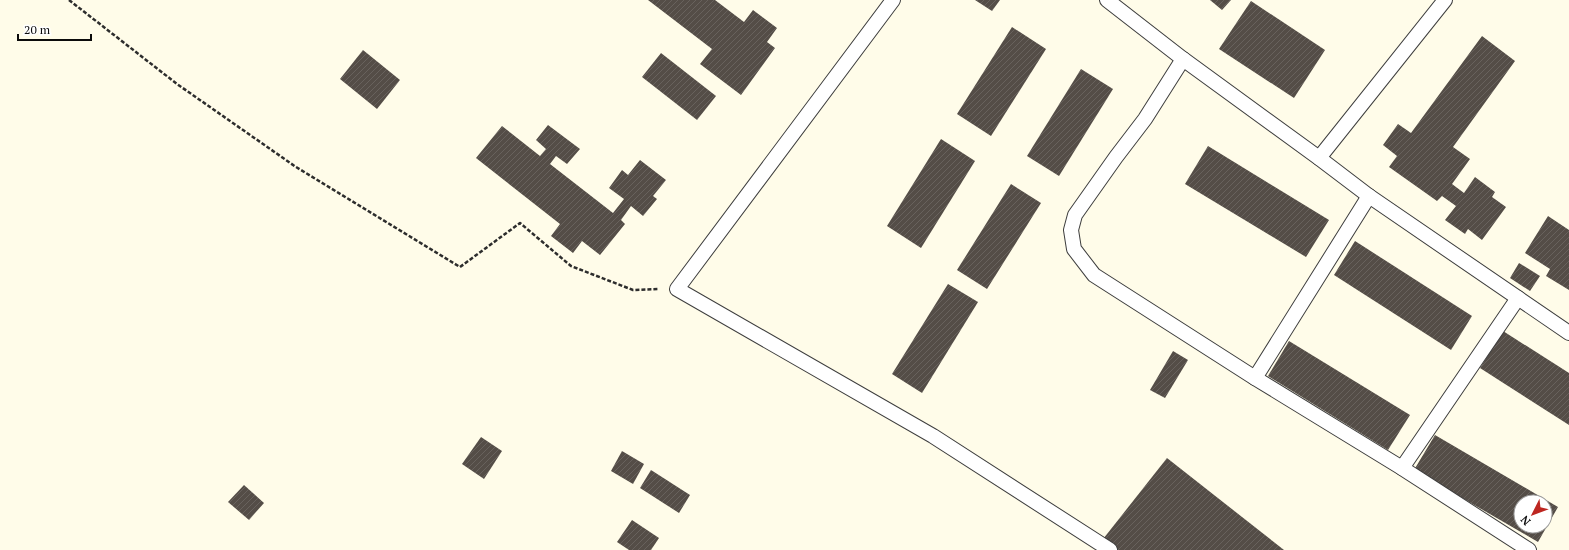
<svg xmlns="http://www.w3.org/2000/svg" width="1569" height="550" font-family="'PT Serif',serif">
  <style>
    .building { fill: url(#building-hatch); fill-rule: evenodd }
    .lines { fill: none; stroke-linecap: round; stroke-linejoin: round }
    .lane-casing { stroke: #3e3e3e; stroke-width: 16 }
    .path { stroke: #2d2d2d; stroke-width: 2.5; stroke-dasharray: 4 2; stroke-linecap: butt }
    .lane { stroke: #fff; stroke-width: 14 }
  </style>
  <defs>
    <pattern id="building-hatch" width="6" height="6" patternUnits="userSpaceOnUse"><rect width="6" height="6" fill="#544d47"/><path d="M-1 1l2-2M0 6l6-6M5 7l2-2" fill="none" stroke="#68625d"/></pattern>
  </defs>
  <rect width="100%" height="100%" fill="#fffce9"/>
  <g class="building">
    <path d="M648,0h67l29,22 9,-12 24,18 -10,14 8,6 -34,47 -41,-31 12,-15z"/>
    <path d="M975,0h25l-8,11z"/>
    <path d="M1210,0h21l-9,10z"/>
    <path d="M1251,1l74,49 -31,48 -75,-49z"/>
    <path d="M1012,27l34,22 -55,87 -34,-22z"/>
    <path d="M1482,36l33,25 -62,86 17,12 -18,25 12,9 11,-16 20,15 -3,5 14,10 -24,33 -14,-11 -3,5 -20,-14 11,-14 -14,-10 -5,5 -48,-34 8,-11 -14,-11 15,-21 13,9z"/>
    <path d="M363,50l37,30 -23,29 -37,-30z"/>
    <path d="M661,53l55,43 -19,24 -55,-43z"/>
    <path d="M1081,69l32,20 -54,87 -32,-20z"/>
    <path d="M548,125l32,24 -13,15 -11,-8 -6,8 63,49 11,-14 -15,-11 13,-18 6,5 12,-15 26,20 -13,16 4,3 -14,17 -12,-10 -10,14 4,4 -25,31 -18,-14 -9,12 -22,-17 9,-12 -84,-66 26,-32 38,30 6,-7 -10,-9z"/>
    <path d="M941,139l34,22 -54,87 -34,-22z"/>
    <path d="M1208,146l121,74 -23,37 -121,-73z"/>
    <path d="M1011,184l30,19 -54,86 -30,-19z"/>
    <path d="M1548,216l21,14v60l-23,-14 4,-7 -25,-16z"/>
    <path d="M1355,241l117,75 -21,34 -117,-75z"/>
    <path d="M1519,263l21,13 -10,15 -20,-13z"/>
    <path d="M948,284l30,18 -56,91 -30,-19z"/>
    <path d="M1503,331l66,42v52l-89,-57z"/>
    <path d="M1289,341l121,74 -22,35 -120,-74z"/>
    <path d="M1173,351l15,9 -23,38 -15,-8z"/>
    <path d="M1435,435l123,72 -20,35 -124,-72zM1521,502h24v24h-24z"/>
    <path d="M481,437l21,14 -18,28 -22,-15z"/>
    <path d="M622,451l22,13 -11,20 -22,-13z"/>
    <path d="M1167,458l117,92h-186l-2,-2z"/>
    <path d="M651,470l39,25 -11,18 -39,-25z"/>
    <path d="M244,485l20,18 -15,17 -21,-18z"/>
    <path d="M632,520l27,18 -8,12h-22l-12,-8z"/>
  </g>
  <g class="lines">
    <defs>
      <g id="lane">
        <path d="M893,0l-216,289 256,147 177,114"/>
        <path d="M1107,0l76,59 136,99 50,38 200,137"/>
        <path d="M1183,59l-38,60 -29,38 -41,58 -4,15 3,19 20,26 161,103 147,90 127,82"/>
        <path d="M1319,158l126,-158"/>
        <path d="M1255,378l114,-182"/>
        <path d="M1402,468l116,-170"/>
      </g>
    </defs>
    <use href="#lane" class="lane-casing"/>
    <path class="path" d="M69,0l108,84 119,83 164,100 60,-44 51,43 62,24 26,-1"/>
    <use href="#lane" class="lane"/>
  </g>
  <g transform="translate(1533 514) rotate(228)"><circle r="19" fill="#ffffff" stroke="#9d9d9d"/>
  <path d="M0-3L7 15L0 10L-7 15Z" fill="#bd2620"/>
  <text y="-6" font-size="11" font-weight="bold" text-anchor="middle" fill="#0b0b0b">N</text>
  </g>
  <path d="M18 34v6h73v-6" fill="none" stroke="#0b0b0b" stroke-width="2"/>
  <text x="24" y="34" font-size="12" fill="#0b0b0b" stroke="#ffffff" stroke-width="3" paint-order="stroke">20 m</text>
</svg>
